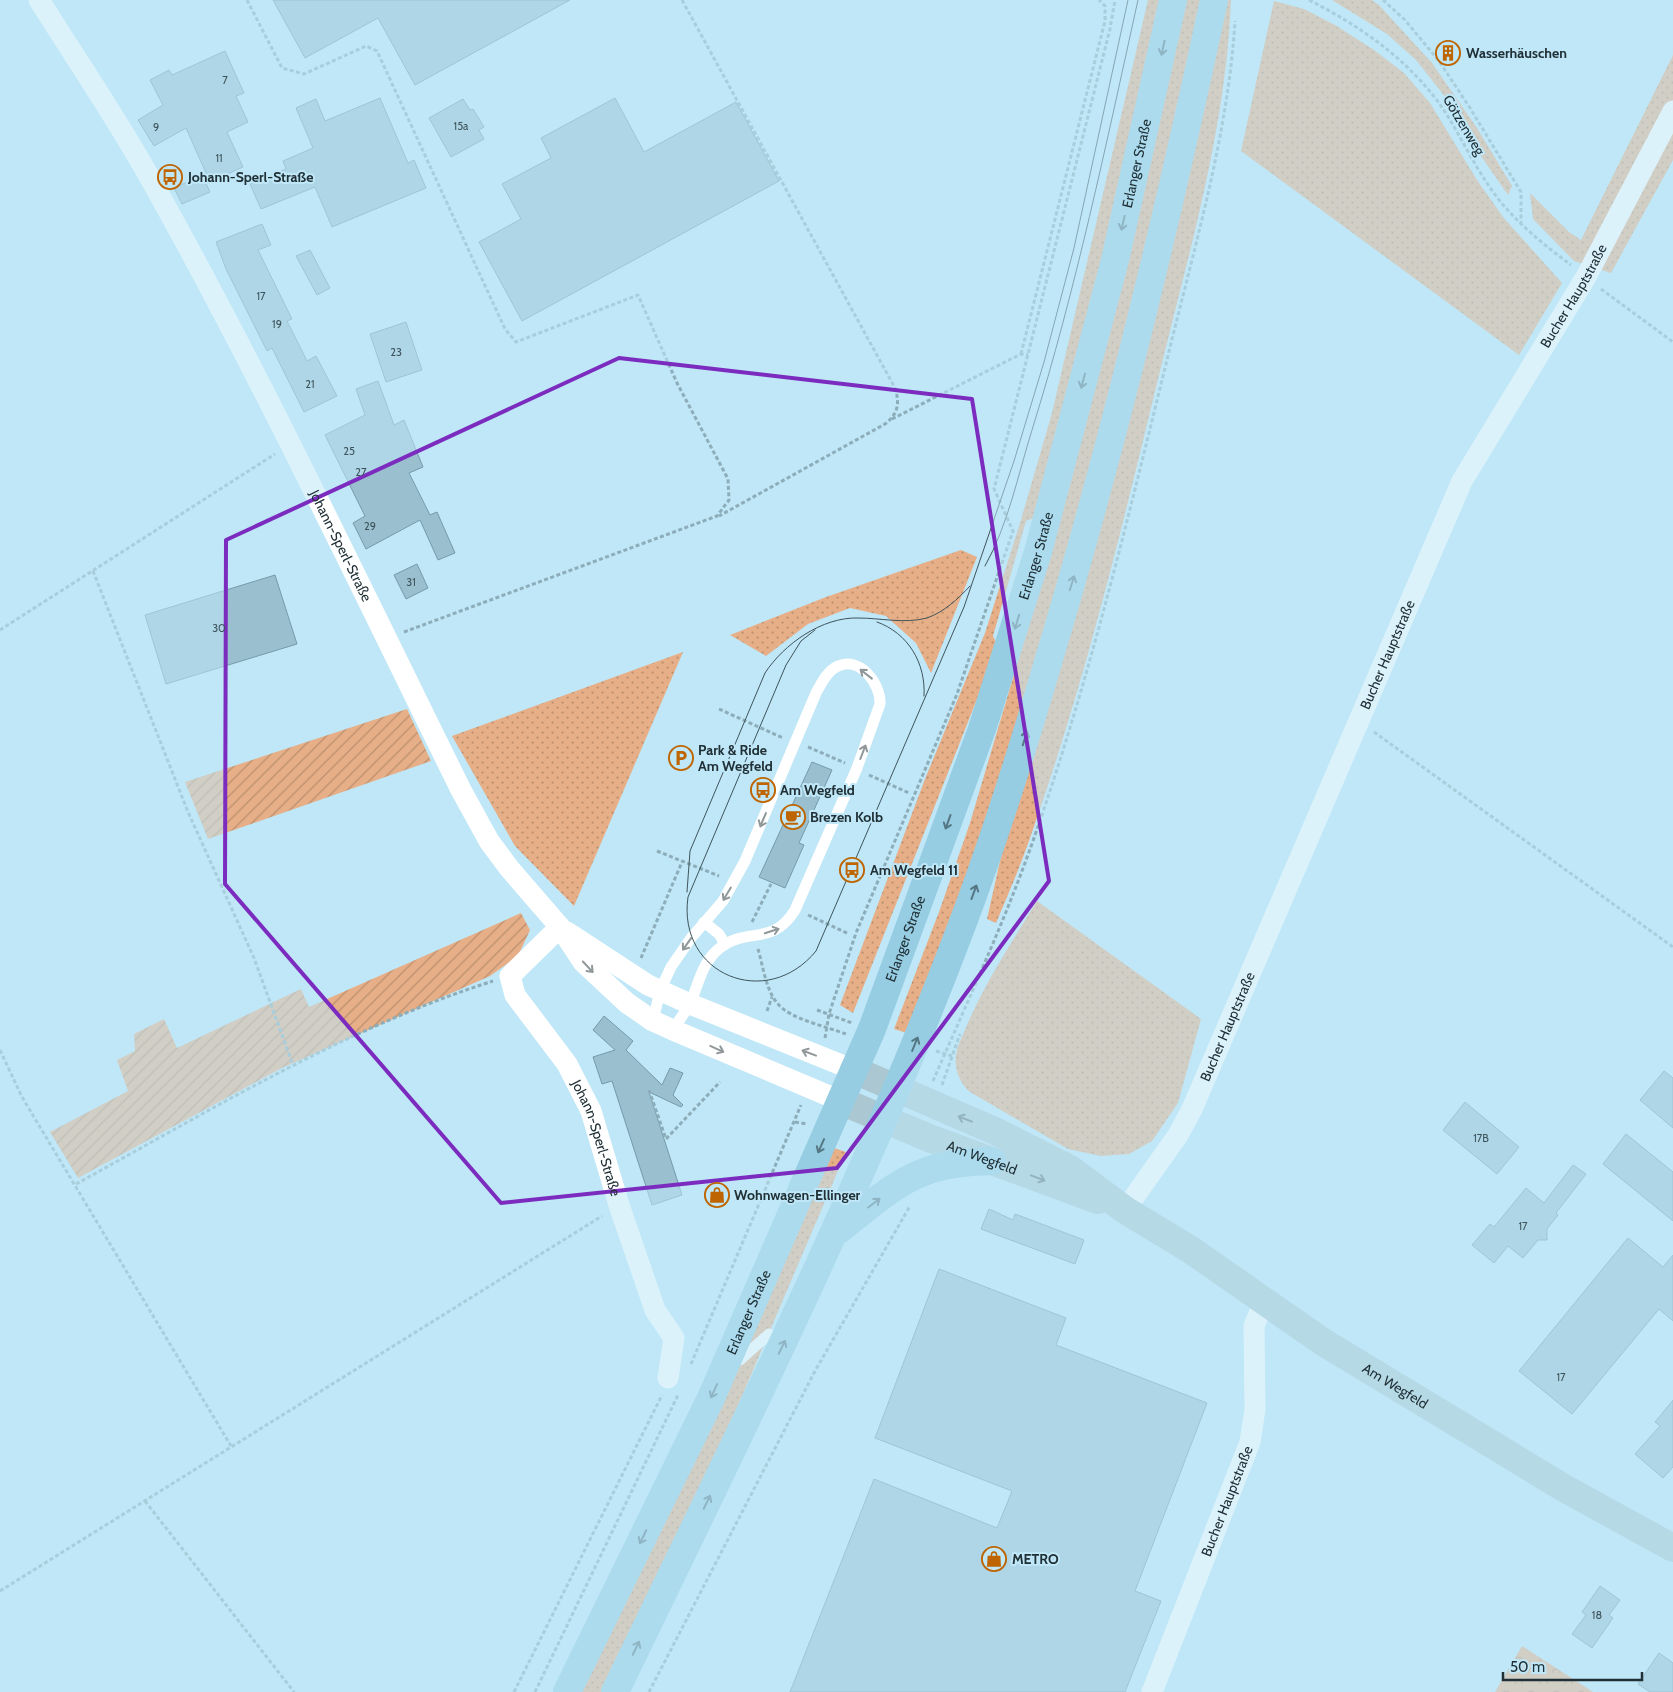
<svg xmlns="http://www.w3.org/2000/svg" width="1673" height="1692" font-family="Cabin,sans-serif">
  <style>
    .grass { fill: url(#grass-dots) }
    .forest { fill: url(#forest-crowns) }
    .garden { fill: url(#garden-furrows) }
    .building { fill: #9ac0d0; stroke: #759baa }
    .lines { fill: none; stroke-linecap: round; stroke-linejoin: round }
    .path { stroke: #8cadb9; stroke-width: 3; stroke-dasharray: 4 2.5; stroke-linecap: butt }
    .lane { stroke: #fff; stroke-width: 11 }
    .street { stroke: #fff; stroke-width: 21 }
    .secondary { stroke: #abc7d1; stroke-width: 28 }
    .primary { stroke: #96cde2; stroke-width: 28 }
    .tram { stroke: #3f545c; stroke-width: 1 }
    .oneway { stroke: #557783 }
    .oneway2 { stroke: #90989a }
    .oneway3 { stroke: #5f747c }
    .marked { fill: none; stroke: #7b2cbf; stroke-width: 4; stroke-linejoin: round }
    .labels { text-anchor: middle; stroke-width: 4; stroke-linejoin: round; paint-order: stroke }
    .number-label { font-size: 11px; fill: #3e545c }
    .poi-label { font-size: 14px; font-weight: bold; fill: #203036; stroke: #bfe7f7; text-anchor: start }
    .street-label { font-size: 14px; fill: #203036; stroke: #bfe7f7 }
  </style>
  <defs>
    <pattern id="grass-dots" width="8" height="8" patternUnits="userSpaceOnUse" patternTransform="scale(1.25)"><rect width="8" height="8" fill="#e7af87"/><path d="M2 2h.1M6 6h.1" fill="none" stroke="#bb8f6f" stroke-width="1.8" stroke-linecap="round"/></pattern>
    <pattern id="forest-crowns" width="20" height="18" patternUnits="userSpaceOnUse" patternTransform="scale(1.25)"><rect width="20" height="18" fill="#e7af87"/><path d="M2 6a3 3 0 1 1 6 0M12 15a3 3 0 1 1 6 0" fill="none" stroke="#bb8f6f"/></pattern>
    <pattern id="garden-furrows" width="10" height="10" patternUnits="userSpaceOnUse" patternTransform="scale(1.25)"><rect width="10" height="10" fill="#e7af87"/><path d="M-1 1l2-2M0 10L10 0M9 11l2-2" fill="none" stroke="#bb8f6f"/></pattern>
  </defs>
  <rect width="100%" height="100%" fill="#bfe7f7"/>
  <g class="grass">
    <path d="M1148,0h16l-42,184 -86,333 -10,4 -33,115 5,10 -145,367 -13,-8 85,-226 60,-146 35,-110 32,-110z"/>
    <path d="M1185,0h20l-57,255 -133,484 -61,177 -47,117 -13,-4 45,-117 31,-89 51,-172z"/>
    <path d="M1226,0h5c-5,127 -41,249 -71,371 -38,157 -76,315 -130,467 -10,29 -22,57 -34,85l-9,-4 13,-58z"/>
    <path d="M1332,0h40l7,5 53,58 45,65 35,58 -4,9 -41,-59 -24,-42 -27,-34 -29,-26z"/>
    <path d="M1274,1l30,8 31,16 39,25 30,23 26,30 47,77 26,37 59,66 -43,72 -278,-204z"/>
    <path d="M1673,55v105l-62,113 -37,-12 -41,-42 -3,-26 39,39 12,8z"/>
    <path d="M961,550l16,7 -46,116 -15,-30 -30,-27 -36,-8 -42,16 -42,32 -36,-21 96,-38z"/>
    <path d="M683,652l-109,254 -59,-60 -63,-110z"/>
    <path d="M1037,901l164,118 -23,84 -26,38 -23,13 -28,2 -33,-7 -98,-57c-12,-10 -17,-27 -13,-42 2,-8 7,-17 10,-25 19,-44 45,-83 70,-124z"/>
    <path d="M834,1148l12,4 -144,338 -98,202h-25z"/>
  </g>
  <path class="forest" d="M1522,1646l71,46h-98z"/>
  <g class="garden">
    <path d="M407,709l24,52 -223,78 -23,-57z"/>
    <path d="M521,913l9,17 -12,26 -28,20 -208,92 -204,110 -28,-46 78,-41 -11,-31 18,-9 -1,-17 30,-15 13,29 124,-59 8,18z"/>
  </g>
  <g class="building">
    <path d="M273,0h297l-155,85 -37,-67 -73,40z"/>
    <path d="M225,51l19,42 -8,3 12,26 -21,10 16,35 -33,15 -24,-54 -32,18 -16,-26 25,-15 -13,-25 19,-10 3,5z"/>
    <path d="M380,98l28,65 6,-3 12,28 -94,39 -17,-40 -54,22 -11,-25 36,-15 -3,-8 30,-13 -17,-40 20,-9 9,22z"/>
    <path d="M615,98l29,54 92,-50 43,79 -257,140 -43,-79 42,-23 -19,-35 49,-26 -10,-20z"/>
    <path d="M463,99l7,11 3,-1 11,18 -5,3 5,9 -33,18 -22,-39z"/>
    <path d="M202,175l8,17 -28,12 -8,-16z"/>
    <path d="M262,224l9,21 -13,5 34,69 -5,2 20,40 9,-5 21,40 -33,16 -32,-64 -5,3 -41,-82 -10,-27z"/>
    <path d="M310,250l20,38 -13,7 -21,-39z"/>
    <path d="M406,322l16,48 -36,12 -16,-48z"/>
    <path d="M378,381l16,44 10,-5 19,47 -14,6 21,42 7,-3 18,41 -17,7 -18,-40 -54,29 -13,-26 12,-7 -40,-81 40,-20 -9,-26z"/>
    <path d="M417,564l11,24 -22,11 -12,-24z"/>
    <path d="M275,575l22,69 -131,40 -21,-69z"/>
    <path d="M812,762l20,8 -33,73 5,2 -19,43 -26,-11z"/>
    <path d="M604,1016l29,25 -7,9 36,35 8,-17 13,5 -10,22 10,10 -2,2 -32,-15 33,103 -30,10 -40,-124 -10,3 -9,-27 22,-7 -22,-20z"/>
    <path d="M1664,1071l9,7v50l-33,-28z"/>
    <path d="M1465,1102l54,45 -22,27 -54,-44z"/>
    <path d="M1626,1134l47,38v49l-70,-57z"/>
    <path d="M1573,1165l13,9 -30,39 2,2 -11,14v11h-9l-15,18 -15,-12 -14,17 -22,-18 18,-21 4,3 32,-39 18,15z"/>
    <path d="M989,1209l24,11 2,-6 69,26 -9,24 -94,-35z"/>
    <path d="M1628,1238l35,29 10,-12v66l-14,-12 -87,105 -53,-43z"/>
    <path d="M939,1269l127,49 -10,27 151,58 -72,188 26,10 -36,91h-335l84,-213 123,49 15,-37 -137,-53z"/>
    <path d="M1673,1400v67l-10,11 -28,-24 25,-28 -5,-4z"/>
    <path d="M1600,1586l20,14 -11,15 4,3 -21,30 -20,-14 14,-19 -4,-3z"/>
    <path d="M1659,1653l14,10v29h-23l-12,-8z"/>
  </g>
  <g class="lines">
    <g class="path">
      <path d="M247,0l35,68 22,6 62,-28 11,5 128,278 11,13 122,-47 39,88 51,96 1,21 -12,16 -313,116"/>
      <path d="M682,0l213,388c5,16 3,26 -10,36l-166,92"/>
      <path d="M1309,0c49,25 93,55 127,99 19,25 33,58 51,84 21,33 53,59 84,82"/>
      <path d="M1383,0l22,20 34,41 31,47 51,84v30"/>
      <path d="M1601,289l72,53"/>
      <path d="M1021,354l84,-333v-15l-6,-6"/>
      <path d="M892,419l129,-65 7,1"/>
      <path d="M93,571l95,241 66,146 39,107"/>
      <path d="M0,630l275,-176"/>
      <path d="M719,709l64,29"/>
      <path d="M1374,732l299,215"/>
      <path d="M808,747l37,16"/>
      <path d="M869,775l40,18"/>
      <path d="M657,851l62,25"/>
      <path d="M808,915l41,19"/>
      <path d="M752,922l19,-38"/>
      <path d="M758,949c5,17 8,42 20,55 12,15 50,23 68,30"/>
      <path d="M641,958l41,-96"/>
      <path d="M817,1010l35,13"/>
      <path d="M767,1011l5,-14"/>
      <path d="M825,1038l4,-24 27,-81 101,-239 56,-163 -19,-42 116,-460 5,-29"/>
      <path d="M0,1050l22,47 209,349"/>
      <path d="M936,1051l16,5"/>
      <path d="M933,1081c35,-81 73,-162 102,-246 54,-154 92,-313 131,-471 27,-113 62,-227 69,-343"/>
      <path d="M942,1085l18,-51"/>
      <path d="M649,1090l17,49 54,-57"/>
      <path d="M795,1122l12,2"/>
      <path d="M76,1184c135,-74 269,-156 417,-203"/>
      <path d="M691,1364l110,-259"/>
      <path d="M145,1501l149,191"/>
      <path d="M0,1591l602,-375"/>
      <path d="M514,1692l148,-297"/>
      <path d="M535,1692l143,-297"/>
      <path d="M649,1692l166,-321 95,-165"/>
    </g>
    <g class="lane">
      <path d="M704,922l15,12 6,10"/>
      <path d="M653,1021l7,-30 11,-24 20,-29 32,-37 22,-40 71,-168c5,-9 11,-22 22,-27 22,-10 43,18 42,38l-23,64 -62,142c-22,36 -46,17 -74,37 -19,14 -22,36 -31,57 -5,9 -12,17 -17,26"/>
      <path d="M740,1360l29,-26"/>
    </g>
    <g class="street">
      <path id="s1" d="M39,0c39,62 81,123 116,187 110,197 206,401 306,603l28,51 20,27 51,59 23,35 44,41 26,18 20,9 168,71"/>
      <path id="s2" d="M560,927l-50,49 5,19 52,69 24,47 28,94 36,105 19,28 -6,40"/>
      <path d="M567,932l81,53 42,19 164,66"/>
      <path id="s3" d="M1125,1210l53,-75 14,-26 270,-628 124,-204 87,-166"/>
      <path id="s4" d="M1152,1692l98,-250 5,-33 -1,-83 10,-24"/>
    </g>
    <g class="secondary">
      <path id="s5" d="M854,1070l141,61 75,38 55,41 66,40 132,92 241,146 109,60"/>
      <path id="s6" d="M841,1101l88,37 169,62"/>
    </g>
    <g class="primary">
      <path d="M839,1230c27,-21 53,-46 85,-58 22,-9 46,-10 68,-11"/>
      <path id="s7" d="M567,1692l144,-294 143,-328 18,-41 110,-300 56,-177 77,-292 58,-260"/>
      <path d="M615,1692c122,-253 248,-504 347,-767 33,-87 61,-177 87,-266 65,-217 118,-438 165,-659"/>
    </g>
    <g class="tram">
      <path d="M985,566c23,-41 33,-91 47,-136 44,-141 74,-285 106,-430"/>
      <path d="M877,622c31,11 49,41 47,74"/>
      <path d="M815,630l-14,11 -15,24 -98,232c-11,78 79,114 128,54l148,-344 50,-146 30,-99 30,-114 54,-248"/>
      <path d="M687,892l3,-41 75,-178c19,-29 57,-56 93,-55 23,0 46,6 69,0 17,-6 31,-19 43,-32"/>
    </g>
  </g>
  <defs><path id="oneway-shaft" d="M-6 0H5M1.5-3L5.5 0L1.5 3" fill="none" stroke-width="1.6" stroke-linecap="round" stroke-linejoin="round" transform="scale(1.25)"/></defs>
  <g class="oneway">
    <use href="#oneway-shaft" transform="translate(1163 48) rotate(102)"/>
    <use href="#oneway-shaft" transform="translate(1123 223) rotate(103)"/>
    <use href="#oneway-shaft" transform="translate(1083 381) rotate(105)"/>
    <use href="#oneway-shaft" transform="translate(1072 583) rotate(-73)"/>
    <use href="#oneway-shaft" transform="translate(1017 622) rotate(107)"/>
    <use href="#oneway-shaft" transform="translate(1025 738) rotate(-73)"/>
    <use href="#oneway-shaft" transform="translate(948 822) rotate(110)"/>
    <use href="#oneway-shaft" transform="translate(974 892) rotate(-70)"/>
    <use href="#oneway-shaft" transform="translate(915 1044) rotate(-68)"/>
    <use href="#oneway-shaft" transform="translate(821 1146) rotate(114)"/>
    <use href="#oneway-shaft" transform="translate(874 1203) rotate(-37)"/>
    <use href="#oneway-shaft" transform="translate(782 1347) rotate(-64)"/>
    <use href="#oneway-shaft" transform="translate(714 1391) rotate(114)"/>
    <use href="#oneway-shaft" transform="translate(707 1502) rotate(-64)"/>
    <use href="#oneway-shaft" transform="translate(643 1537) rotate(116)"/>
    <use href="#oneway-shaft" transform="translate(636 1648) rotate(-64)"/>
  </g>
  <g class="oneway2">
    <use href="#oneway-shaft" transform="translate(866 674) rotate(-142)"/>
    <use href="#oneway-shaft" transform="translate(863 752) rotate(-69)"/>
    <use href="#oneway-shaft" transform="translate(763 820) rotate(113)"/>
    <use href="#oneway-shaft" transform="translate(727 894) rotate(121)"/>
    <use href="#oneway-shaft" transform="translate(772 931) rotate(-18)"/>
    <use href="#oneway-shaft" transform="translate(687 944) rotate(125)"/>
    <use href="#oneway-shaft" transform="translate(588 967) rotate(47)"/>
    <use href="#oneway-shaft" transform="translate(717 1049) rotate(24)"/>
    <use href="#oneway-shaft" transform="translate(809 1053) rotate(-159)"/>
  </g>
  <g class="oneway3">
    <use href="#oneway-shaft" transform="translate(965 1119) rotate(-159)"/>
    <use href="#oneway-shaft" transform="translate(1038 1178) rotate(21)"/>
  </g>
  <path d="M0 0H1673V1692H0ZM619,358l353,41 77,482 -212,287 -336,35 -276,-319 1,-344z" fill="#bfe7f7" fill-opacity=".55" fill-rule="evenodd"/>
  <path class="marked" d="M619,358l353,41 77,482 -212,287 -336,35 -276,-319 1,-344z"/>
  <defs>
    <symbol id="building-ring" viewBox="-11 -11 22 22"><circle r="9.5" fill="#bfe7f7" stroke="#be6502" stroke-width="1.5"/><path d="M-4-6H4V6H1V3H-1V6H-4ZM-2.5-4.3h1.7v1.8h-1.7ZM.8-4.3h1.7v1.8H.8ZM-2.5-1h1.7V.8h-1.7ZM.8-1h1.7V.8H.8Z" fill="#be6502"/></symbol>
    <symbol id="bus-ring" viewBox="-11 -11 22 22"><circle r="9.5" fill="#bfe7f7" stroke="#be6502" stroke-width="1.5"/><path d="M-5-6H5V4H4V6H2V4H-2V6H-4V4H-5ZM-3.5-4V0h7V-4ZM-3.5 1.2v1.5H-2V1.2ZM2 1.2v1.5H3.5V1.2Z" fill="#be6502"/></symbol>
    <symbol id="parking-ring" viewBox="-11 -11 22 22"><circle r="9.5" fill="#bfe7f7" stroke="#be6502" stroke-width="1.5"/><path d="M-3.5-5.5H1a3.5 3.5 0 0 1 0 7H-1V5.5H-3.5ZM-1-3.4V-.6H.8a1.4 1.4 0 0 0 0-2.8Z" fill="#be6502"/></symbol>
    <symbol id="cafe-ring" viewBox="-11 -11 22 22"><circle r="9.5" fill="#bfe7f7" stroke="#be6502" stroke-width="1.5"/><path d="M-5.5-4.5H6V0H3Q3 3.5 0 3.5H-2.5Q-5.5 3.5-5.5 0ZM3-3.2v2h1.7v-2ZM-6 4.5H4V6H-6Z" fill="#be6502"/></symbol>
    <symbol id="shop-ring" viewBox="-11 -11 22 22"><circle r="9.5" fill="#bfe7f7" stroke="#be6502" stroke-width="1.5"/><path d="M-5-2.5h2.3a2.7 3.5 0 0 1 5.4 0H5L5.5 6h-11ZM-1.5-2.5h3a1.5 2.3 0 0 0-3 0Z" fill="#be6502"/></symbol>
  </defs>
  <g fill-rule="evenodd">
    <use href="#building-ring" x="1434" y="39" width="28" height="28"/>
    <use href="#bus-ring" x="156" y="163" width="28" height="28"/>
    <use href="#parking-ring" x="667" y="744" width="28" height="28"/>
    <use href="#bus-ring" x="749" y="776" width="28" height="28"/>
    <use href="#cafe-ring" x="779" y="803" width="28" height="28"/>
    <use href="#bus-ring" x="838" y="856" width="28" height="28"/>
    <use href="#shop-ring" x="703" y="1181" width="28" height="28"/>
    <use href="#shop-ring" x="980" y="1545" width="28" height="28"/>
  </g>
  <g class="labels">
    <g class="number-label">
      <text x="225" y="84">7</text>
      <text x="461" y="130">15a</text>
      <text x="156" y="131">9</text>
      <text x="219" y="162">11</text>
      <text x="261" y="300">17</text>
      <text x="277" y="328">19</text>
      <text x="396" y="356">23</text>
      <text x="310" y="388">21</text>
      <text x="349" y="455">25</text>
      <text x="361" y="476">27</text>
      <text x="370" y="530">29</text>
      <text x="411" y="586">31</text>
      <text x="219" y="632">30</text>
      <text x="1481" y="1142">17B</text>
      <text x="1523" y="1230">17</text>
      <text x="1561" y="1381">17</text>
      <text x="1597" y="1619">18</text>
    </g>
    <g class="poi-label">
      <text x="1466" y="58">Wasserhäuschen</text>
      <text x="188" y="182">Johann-Sperl-Straße</text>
      <text x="698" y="755">Park &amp; Ride<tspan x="698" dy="16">Am Wegfeld</tspan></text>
      <text x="780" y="795">Am Wegfeld</text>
      <text x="810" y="822">Brezen Kolb</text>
      <text x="870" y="875">Am Wegfeld 11</text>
      <text x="734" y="1200">Wohnwagen-Ellinger</text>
      <text x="1012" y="1564">METRO</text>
    </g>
    <g class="street-label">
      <text transform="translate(1464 125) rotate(59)" y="5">Götzenweg</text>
      <text dy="5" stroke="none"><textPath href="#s7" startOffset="1636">Erlanger Straße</textPath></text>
      <text dy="5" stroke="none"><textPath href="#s3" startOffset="1021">Bucher Hauptstraße</textPath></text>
      <text dy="5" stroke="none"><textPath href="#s1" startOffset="624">Johann-Sperl-Straße</textPath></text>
      <text dy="5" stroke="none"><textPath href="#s7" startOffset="1231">Erlanger Straße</textPath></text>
      <text dy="5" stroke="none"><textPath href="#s3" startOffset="616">Bucher Hauptstraße</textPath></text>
      <text dy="5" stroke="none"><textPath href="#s7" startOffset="826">Erlanger Straße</textPath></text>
      <text dy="5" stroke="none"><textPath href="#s3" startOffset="211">Bucher Hauptstraße</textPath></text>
      <text dy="5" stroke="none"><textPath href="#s2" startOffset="256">Johann-Sperl-Straße</textPath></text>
      <text dy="5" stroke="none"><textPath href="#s6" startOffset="152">Am Wegfeld</textPath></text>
      <text dy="5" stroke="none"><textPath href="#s7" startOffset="421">Erlanger Straße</textPath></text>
      <text dy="5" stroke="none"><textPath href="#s5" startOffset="629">Am Wegfeld</textPath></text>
      <text dy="5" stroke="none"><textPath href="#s4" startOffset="205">Bucher Hauptstraße</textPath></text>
    </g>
  </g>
  <path d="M1503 1672v8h139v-8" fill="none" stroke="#203036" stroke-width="2.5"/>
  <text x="1510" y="1672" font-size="15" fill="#203036" stroke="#bfe7f7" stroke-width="4" paint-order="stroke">50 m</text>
</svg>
